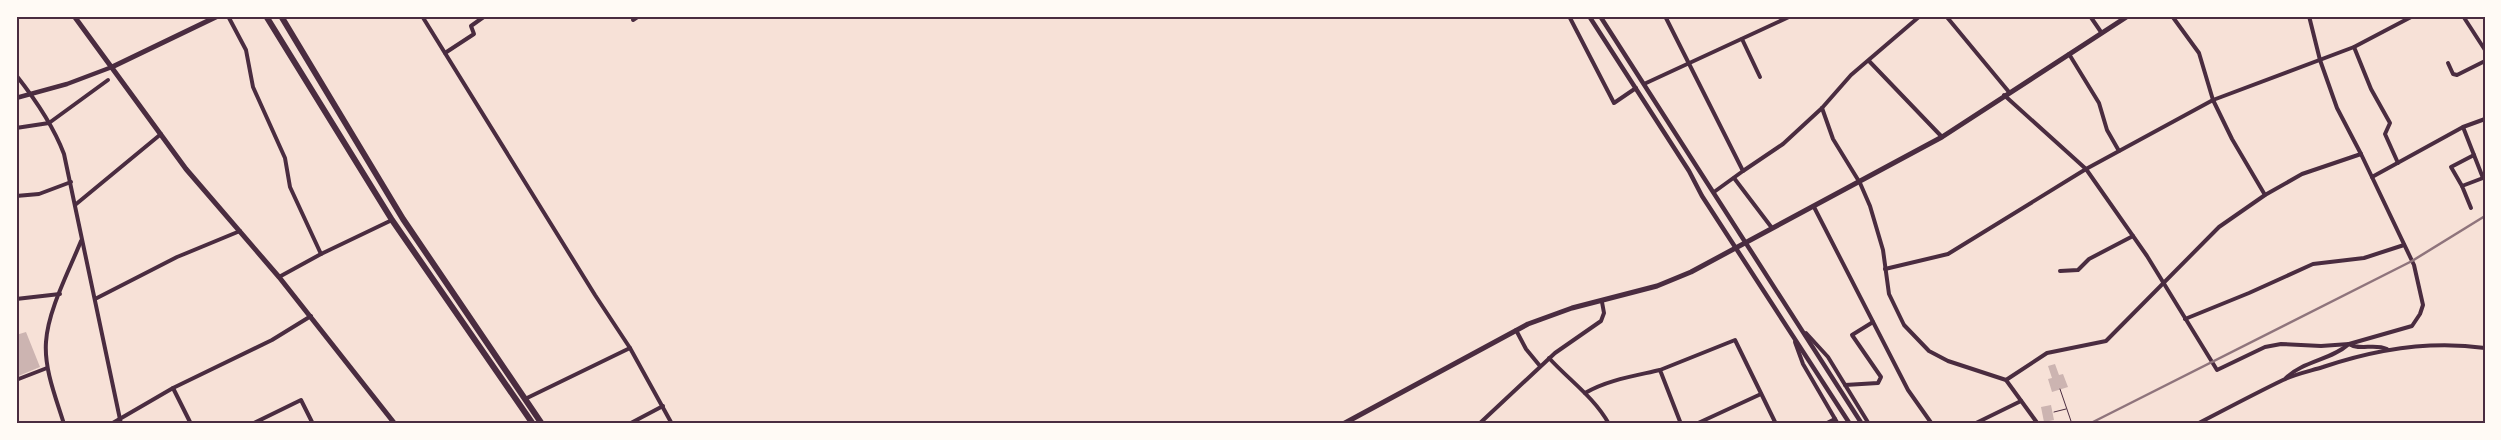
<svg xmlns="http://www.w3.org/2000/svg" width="2501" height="440" font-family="'PT Sans Narrow',sans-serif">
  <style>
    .building { fill: #ccb4b1 }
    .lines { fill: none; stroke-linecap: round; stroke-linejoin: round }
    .path { stroke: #4a2c40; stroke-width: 1 }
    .minor { stroke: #4a2c40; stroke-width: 4 }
    .tertiary { stroke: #4a2c40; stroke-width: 4.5 }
    .secondary { stroke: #4a2c40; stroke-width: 5 }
    .trunk { stroke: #4a2c40; stroke-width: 6 }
    .rail { stroke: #8f747c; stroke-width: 2.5 }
    .neatline { fill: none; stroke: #4a2c40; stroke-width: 2 }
  </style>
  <rect width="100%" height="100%" fill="#f7e1d7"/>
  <g class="building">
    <path d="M26,332l14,35 -24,10v-42z"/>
    <path d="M2055,364l4,11 4,-1 5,13 -16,5 -4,-13 4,-1 -4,-12z"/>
    <path d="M2051,405l3,15 -10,2 -3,-15z"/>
  </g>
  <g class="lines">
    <g class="path">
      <path d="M2060,389l12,35"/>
      <path d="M2054,412l12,-3"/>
    </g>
    <g class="minor">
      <path d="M228,16l18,34 7,37 32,71 5,29 31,67"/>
      <path d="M422,16l173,279 35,53 42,76"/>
      <path d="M1569,16l45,87 22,-15"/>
      <path d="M1665,16l78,155 40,-27 39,-36 29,-33 69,-59"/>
      <path d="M1946,16l63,76"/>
      <path d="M2090,16l11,16"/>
      <path d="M2172,16l27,37 14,47 19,39 33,56"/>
      <path d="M2309,16l11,44 17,48 24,46 53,111 9,40 -3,9 -8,12 -63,18c11,7 25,-1 38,5"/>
      <path d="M2463,16l22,34"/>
      <path d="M633,20l6,-4"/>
      <path d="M1742,39l18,38"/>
      <path d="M2354,47l17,42 19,34 -5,11 13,29"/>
      <path d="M445,53l29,-19 -3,-8 14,-10"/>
      <path d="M2069,54l30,49 8,27 12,21"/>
      <path d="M1869,61l73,76"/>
      <path d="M2448,63l5,11 4,1 28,-14"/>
      <path d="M16,75c19,24 37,50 48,79l57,270"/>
      <path d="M1644,84l147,-68"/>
      <path d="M2004,95l82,74 61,87 70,114 48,-23 16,-3 40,2 28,-2"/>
      <path d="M1822,108l11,31 27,44 10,23 13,44 6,44 15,31 25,26 19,10 58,19 32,44"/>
      <path d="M2463,127l20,51 -21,8 9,22"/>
      <path d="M16,128l33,-5 59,-43"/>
      <path d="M2372,177l91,-50 22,-8"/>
      <path d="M1734,178l38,50"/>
      <path d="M2462,186l-11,-19 23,-12"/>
      <path d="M1714,192l29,-21"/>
      <path d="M16,196l23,-2 32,-12"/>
      <path d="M75,205l86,-71"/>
      <path d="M1814,207l94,183 24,34"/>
      <path d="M1885,269l63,-15 138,-85 127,-69 141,-53 59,-31"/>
      <path d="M2060,271l18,-1 11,-11 44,-23"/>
      <path d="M279,277l42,-23 71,-34"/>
      <path d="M16,299l44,-5"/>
      <path d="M95,299l82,-42 63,-26"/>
      <path d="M2185,319l64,-26 64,-29 51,-6 40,-13"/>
      <path d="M1516,330l10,19 14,17"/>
      <path d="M1806,333l22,24 41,67"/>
      <path d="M1795,342l8,22 35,60"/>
      <path d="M1549,358c20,22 45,39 60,66"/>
      <path d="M2286,378c17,-17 45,-18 63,-34"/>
      <path d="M16,380l31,-12"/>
      <path d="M2006,380l41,-27 59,-12 113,-114 46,-32 37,-21 59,-20"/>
      <path d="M1845,385l33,-2 3,-6 -29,-42 21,-13"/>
      <path d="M173,388l18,36"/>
      <path d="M1585,393c22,-13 49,-17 75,-23"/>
      <path d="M525,399l105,-51"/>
      <path d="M64,424c-8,-26 -20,-55 -18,-82 2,-32 23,-71 35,-101"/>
      <path d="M111,424l62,-36 99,-48 39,-24"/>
      <path d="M252,424l49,-24 12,24"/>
      <path d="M629,424l34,-18"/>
      <path d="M1479,424l76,-71 46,-32 3,-8 -2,-11"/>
      <path d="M1681,424l-21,-54 75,-30 41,84"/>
      <path d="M1696,424l65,-30"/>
      <path d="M1825,424l10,-5"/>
      <path d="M1974,424l47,-23"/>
      <path d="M2197,424c29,-15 57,-30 86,-44 12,-6 27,-9 40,-13 53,-18 106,-27 162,-19"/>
    </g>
    <g class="tertiary">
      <path d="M1589,16l100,155 13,25 148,228"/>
      <path d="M1600,16l262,408"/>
      <path d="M16,98l51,-14 45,-17"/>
    </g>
    <g class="secondary">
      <path d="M74,16l112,153 93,108 116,147"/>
      <path d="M112,67l106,-51"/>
      <path d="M1343,424l185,-100 44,-16 85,-22 34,-14 251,-135 186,-121"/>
    </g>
    <g class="trunk">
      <path d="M266,16l126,204 141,204"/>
      <path d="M281,16l122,203 139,205"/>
    </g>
    <path class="rail" d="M2089,424l323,-163 73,-45"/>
  </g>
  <rect width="2501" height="440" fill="none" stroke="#fffaf5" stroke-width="35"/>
  <rect x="18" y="18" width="2466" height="404" class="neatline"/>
</svg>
